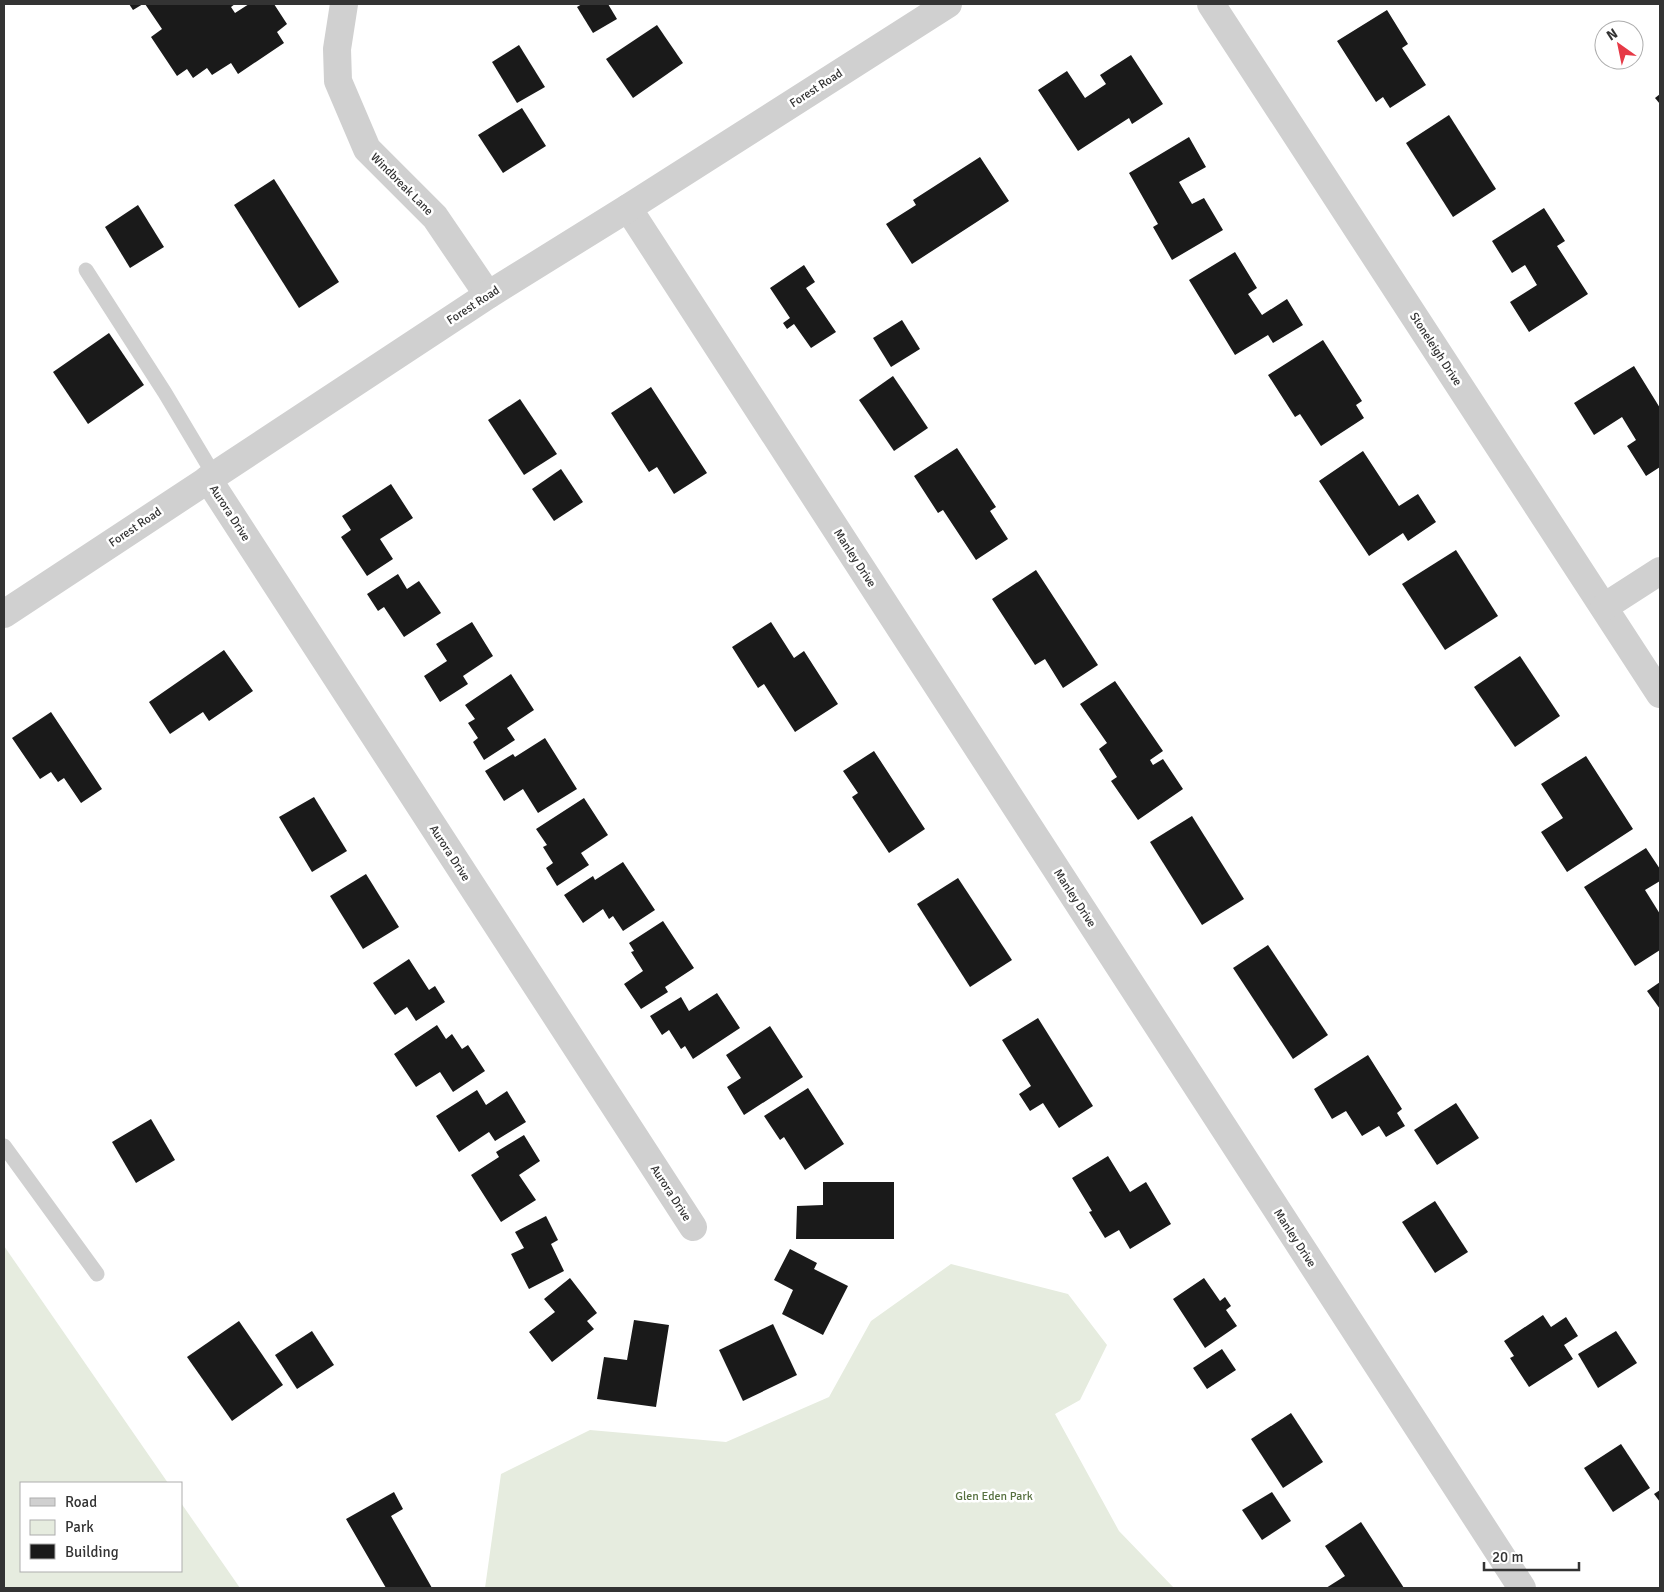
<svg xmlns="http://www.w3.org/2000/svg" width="1664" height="1592" font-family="Signika,sans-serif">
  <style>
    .green { fill: #e6ecdf }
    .building { fill: #1a1a1a }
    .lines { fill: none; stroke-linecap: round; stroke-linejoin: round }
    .service { stroke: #d0d0d0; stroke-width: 15 }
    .minor { stroke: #d0d0d0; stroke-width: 28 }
    .tertiary { stroke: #d0d0d0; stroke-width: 28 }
    .labels { text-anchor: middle; stroke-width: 5; stroke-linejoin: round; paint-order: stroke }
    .street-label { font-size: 12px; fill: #333; stroke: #fff }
    .park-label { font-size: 12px; fill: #56703f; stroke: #fff }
  </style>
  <rect width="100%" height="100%" fill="#fff"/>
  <g class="green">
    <path d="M4,1246l164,237h-147v88h160v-68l59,85h-236z"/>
    <path d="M951,1264l117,30 39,51 -27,55 -25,14 64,117 55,57h-689l16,-114 89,-44 136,12 103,-45 42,-76z"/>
  </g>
  <g class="building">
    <path d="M129,4h14l-10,6z"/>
    <path d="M145,4h90l-4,3 4,6 14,-9h25l13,20 -10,8 7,11 -46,31 -7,-11 -19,12 -5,-7 -14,10 -6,-9 -10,7 -26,-39 11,-8z"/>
    <path d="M582,4h26l9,15 -24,14 -16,-26z"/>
    <path d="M1387,10l21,34 -6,4 24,37 -36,23 -7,-11 -7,5 -39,-61z"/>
    <path d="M657,25l26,38 -50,35 -27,-39z"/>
    <path d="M519,45l26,42 -28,16 -25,-41z"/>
    <path d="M1131,55l32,49 -31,20 -3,-6 -51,33 -40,-61 29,-19 18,27 21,-14 -6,-9z"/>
    <path d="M1660,94v10l-5,-6z"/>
    <path d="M522,108l24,38 -43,27 -25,-38z"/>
    <path d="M1449,115l47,74 -43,28 -47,-74z"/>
    <path d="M1189,137l17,30 -27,15 13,22 12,-6 19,32 -51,30 -19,-33 5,-3 -29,-51z"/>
    <path d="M980,157l29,44 -97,63 -26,-40 30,-19 -3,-5z"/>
    <path d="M274,179l65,103 -40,26 -65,-103z"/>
    <path d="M138,205l26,42 -34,21 -25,-41z"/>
    <path d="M1544,208l21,33 -8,5 31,48 -59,38 -19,-30 27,-17 -12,-20 -13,8 -20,-32z"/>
    <path d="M1235,252l22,36 -9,6 14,21 25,-16 16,26 -30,18 -5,-8 -33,20 -46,-75z"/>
    <path d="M804,265l11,17 -9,6 30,44 -25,16 -17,-24 -7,5 -4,-6 7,-5 -20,-30z"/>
    <path d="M902,320l18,29 -29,18 -18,-29z"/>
    <path d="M109,333l35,52 -56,39 -35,-52z"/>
    <path d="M1323,340l39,61 -6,4 8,13 -43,28 -21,-32 -5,3 -27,-42z"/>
    <path d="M1634,366l26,42v59l-14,9 -19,-30 9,-6 -14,-23 -28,18 -20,-32z"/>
    <path d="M893,376l35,52 -34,23 -35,-51z"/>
    <path d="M651,387l56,86 -33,21 -17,-27 -8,5 -38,-59z"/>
    <path d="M520,399l37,55 -33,21 -36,-55z"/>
    <path d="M957,448l39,59 -6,4 18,28 -32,21 -33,-50 -5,3 -24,-37z"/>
    <path d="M1363,451l36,55 19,-12 18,28 -28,19 -5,-8 -34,23 -50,-75z"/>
    <path d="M561,469l22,33 -29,19 -22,-32z"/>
    <path d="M391,484l22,34 -33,21 13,20 -26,17 -26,-39 10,-7 -9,-14z"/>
    <path d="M1456,550l42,66 -53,34 -43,-66z"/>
    <path d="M1036,570l62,95 -35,23 -18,-29 -10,6 -43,-66z"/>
    <path d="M398,574l9,15 12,-8 22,32 -37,24 -20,-30 -6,4 -11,-17z"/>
    <path d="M472,622l21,34 -30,20 5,8 -28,18 -16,-26 23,-15 -11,-17z"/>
    <path d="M771,622l23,36 10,-7 34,53 -43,28 -31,-48 -6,4 -26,-41z"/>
    <path d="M224,650l29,41 -44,30 -6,-9 -33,22 -21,-32z"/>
    <path d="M1520,656l40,60 -45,31 -41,-60z"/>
    <path d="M511,674l23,36 -27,18 8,12 -31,20 -11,-18 5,-4 -10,-15 7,-4 -10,-14z"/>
    <path d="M1115,681l48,70 -13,9 3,5 10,-6 20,30 -45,31 -27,-39 6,-4 -18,-28 8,-6 -27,-39z"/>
    <path d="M51,712l51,77 -21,14 -17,-25 -6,4 -7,-10 -11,7 -28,-41z"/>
    <path d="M545,738l32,51 -39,24 -15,-24 -19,12 -19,-30 28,-17 2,3z"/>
    <path d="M874,751l51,78 -36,24 -37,-56 6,-4 -15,-22z"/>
    <path d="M1586,756l47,73 -66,43 -26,-40 22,-14 -22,-34z"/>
    <path d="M314,797l33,54 -35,21 -33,-55z"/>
    <path d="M584,798l24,37 -27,18 8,12 -32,21 -11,-18 7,-5 -10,-16 4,-2 -11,-16z"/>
    <path d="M1192,816l52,83 -42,26 -52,-83z"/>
    <path d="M1646,848l14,21v12l-15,9 15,24v36l-25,16 -51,-79z"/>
    <path d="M623,862l32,48 -32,21 -10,-15 -4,3 -6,-10 -20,14 -19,-28 29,-19 2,4z"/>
    <path d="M366,874l33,53 -36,22 -33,-53z"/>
    <path d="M958,878l54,82 -42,27 -53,-83z"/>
    <path d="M663,921l31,47 -29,19 3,5 -27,17 -17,-25 19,-13 -12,-19 3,-1 -5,-8z"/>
    <path d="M1268,945l60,90 -35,24 -60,-91z"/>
    <path d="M409,959l20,31 6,-4 10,16 -29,19 -9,-14 -12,8 -22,-32z"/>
    <path d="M1660,982v27l-13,-18z"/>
    <path d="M717,993l23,35 -47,31 -8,-13 -4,3 -12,-19 -7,5 -12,-19 31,-19 8,14z"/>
    <path d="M1038,1018l55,88 -34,22 -16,-25 -13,8 -11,-17 12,-8 -29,-46z"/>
    <path d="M437,1025l9,14 6,-5 10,15 6,-4 17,26 -32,21 -13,-20 -24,15 -22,-33z"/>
    <path d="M770,1026l33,51 -59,38 -17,-28 14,-9 -15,-23z"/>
    <path d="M1368,1055l34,54 -5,4 8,13 -19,11 -7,-11 -17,10 -16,-25 -14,8 -18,-30z"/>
    <path d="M808,1088l36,56 -39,26 -21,-33 -4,3 -16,-24z"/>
    <path d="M477,1090l9,15 21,-14 19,31 -31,19 -6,-9 -30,20 -23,-36z"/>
    <path d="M1456,1103l23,35 -42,27 -23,-35z"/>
    <path d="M151,1119l24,41 -39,23 -24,-41z"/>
    <path d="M524,1135l16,26 -21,14 17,25 -35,22 -30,-47 28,-18 -3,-5z"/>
    <path d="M1108,1156l22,36 16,-10 25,42 -41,25 -11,-19 -14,8 -16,-26 3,-1 -20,-33z"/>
    <path d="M823,1182h71v57h-98l1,-33 26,-1z"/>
    <path d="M1435,1201l33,51 -33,21 -33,-51z"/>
    <path d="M546,1216l12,24 -7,4 13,27 -35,18 -18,-35 13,-6 -9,-16z"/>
    <path d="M790,1249l27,14 -3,6 34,17 -25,49 -41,-21 11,-24 -19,-10z"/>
    <path d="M570,1278l27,35 -10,8 7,8 -42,33 -23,-30 26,-20 -11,-13z"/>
    <path d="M1204,1278l16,23 5,-4 6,9 -5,4 11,16 -32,22 -32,-49z"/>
    <path d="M1543,1315l8,12 15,-10 12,19 -14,9 9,14 -44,28 -19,-29 4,-2 -10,-15z"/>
    <path d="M634,1320l35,5 -13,82 -59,-8 7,-42 23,3z"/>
    <path d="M239,1321l44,64 -51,36 -45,-64z"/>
    <path d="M773,1324l24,51 -54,26 -24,-51z"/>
    <path d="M312,1331l22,34 -37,24 -22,-34z"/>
    <path d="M1616,1331l21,32 -39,25 -20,-34z"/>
    <path d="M1222,1349l14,21 -29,19 -14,-21z"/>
    <path d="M1291,1413l32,49 -40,26 -32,-49z"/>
    <path d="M1621,1444l29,44 -37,24 -29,-44z"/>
    <path d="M1660,1490v12l-6,-8z"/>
    <path d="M394,1492l9,17 -12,7 41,72h-46l-40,-69z"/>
    <path d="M1272,1492l19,29 -29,19 -20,-30z"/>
    <path d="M1361,1522l43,66h-78l19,-12 -20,-30z"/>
  </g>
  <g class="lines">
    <g class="service">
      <path d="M86,270l79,123 49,82"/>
      <path d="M4,1146l93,128"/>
    </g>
    <g class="minor">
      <path d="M344,4l-7,45 1,32 29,68 68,68 53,78"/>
      <path d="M1211,4l449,690"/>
      <path d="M628,208l894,1380"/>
      <path d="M208,479l485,748"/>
      <path d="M1604,607l56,-36"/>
    </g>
    <path class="tertiary" d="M4,614l484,-319 140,-87 320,-204"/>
  </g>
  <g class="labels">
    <g class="street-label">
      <text transform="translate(816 88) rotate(-33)" y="4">Forest Road</text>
      <text transform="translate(402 184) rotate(45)" y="4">Windbreak Lane</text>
      <text transform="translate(473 305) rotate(-33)" y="4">Forest Road</text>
      <text transform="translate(1436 349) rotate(57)" y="4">Stoneleigh Drive</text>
      <text transform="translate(230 513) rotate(57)" y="4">Aurora Drive</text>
      <text transform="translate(135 527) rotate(-34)" y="4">Forest Road</text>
      <text transform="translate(855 558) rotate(57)" y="4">Manley Drive</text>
      <text transform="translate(450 853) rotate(57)" y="4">Aurora Drive</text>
      <text transform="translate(1075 898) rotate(57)" y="4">Manley Drive</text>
      <text transform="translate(671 1193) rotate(57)" y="4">Aurora Drive</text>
      <text transform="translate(1295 1238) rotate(57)" y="4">Manley Drive</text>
    </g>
    <g class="park-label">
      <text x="994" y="1500">Glen Eden Park</text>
    </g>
  </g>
  <rect width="1664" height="1592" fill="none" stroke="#333333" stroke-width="10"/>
  <rect x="20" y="1482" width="162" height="90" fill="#ffffff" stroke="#adadad"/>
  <rect x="30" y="1498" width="25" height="8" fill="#d0d0d0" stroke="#adadad"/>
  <text x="65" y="1507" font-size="15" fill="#333333">Road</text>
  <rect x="30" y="1520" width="25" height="15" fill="#e6ecdf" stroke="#adadad"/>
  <text x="65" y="1532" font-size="15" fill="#333333">Park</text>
  <rect x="30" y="1544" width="25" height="15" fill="#1a1a1a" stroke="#adadad"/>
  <text x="65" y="1557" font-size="15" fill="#333333">Building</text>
  <g transform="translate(1619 45) rotate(327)"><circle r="24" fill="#ffffff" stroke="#adadad"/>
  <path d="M0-4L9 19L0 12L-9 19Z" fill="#e63946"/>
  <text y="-8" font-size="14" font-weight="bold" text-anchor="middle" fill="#333333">N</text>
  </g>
  <path d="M1484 1562v8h95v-8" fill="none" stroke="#333333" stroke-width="2.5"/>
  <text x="1492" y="1562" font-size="15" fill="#333333" stroke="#ffffff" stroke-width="4" paint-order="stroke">20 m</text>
</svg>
